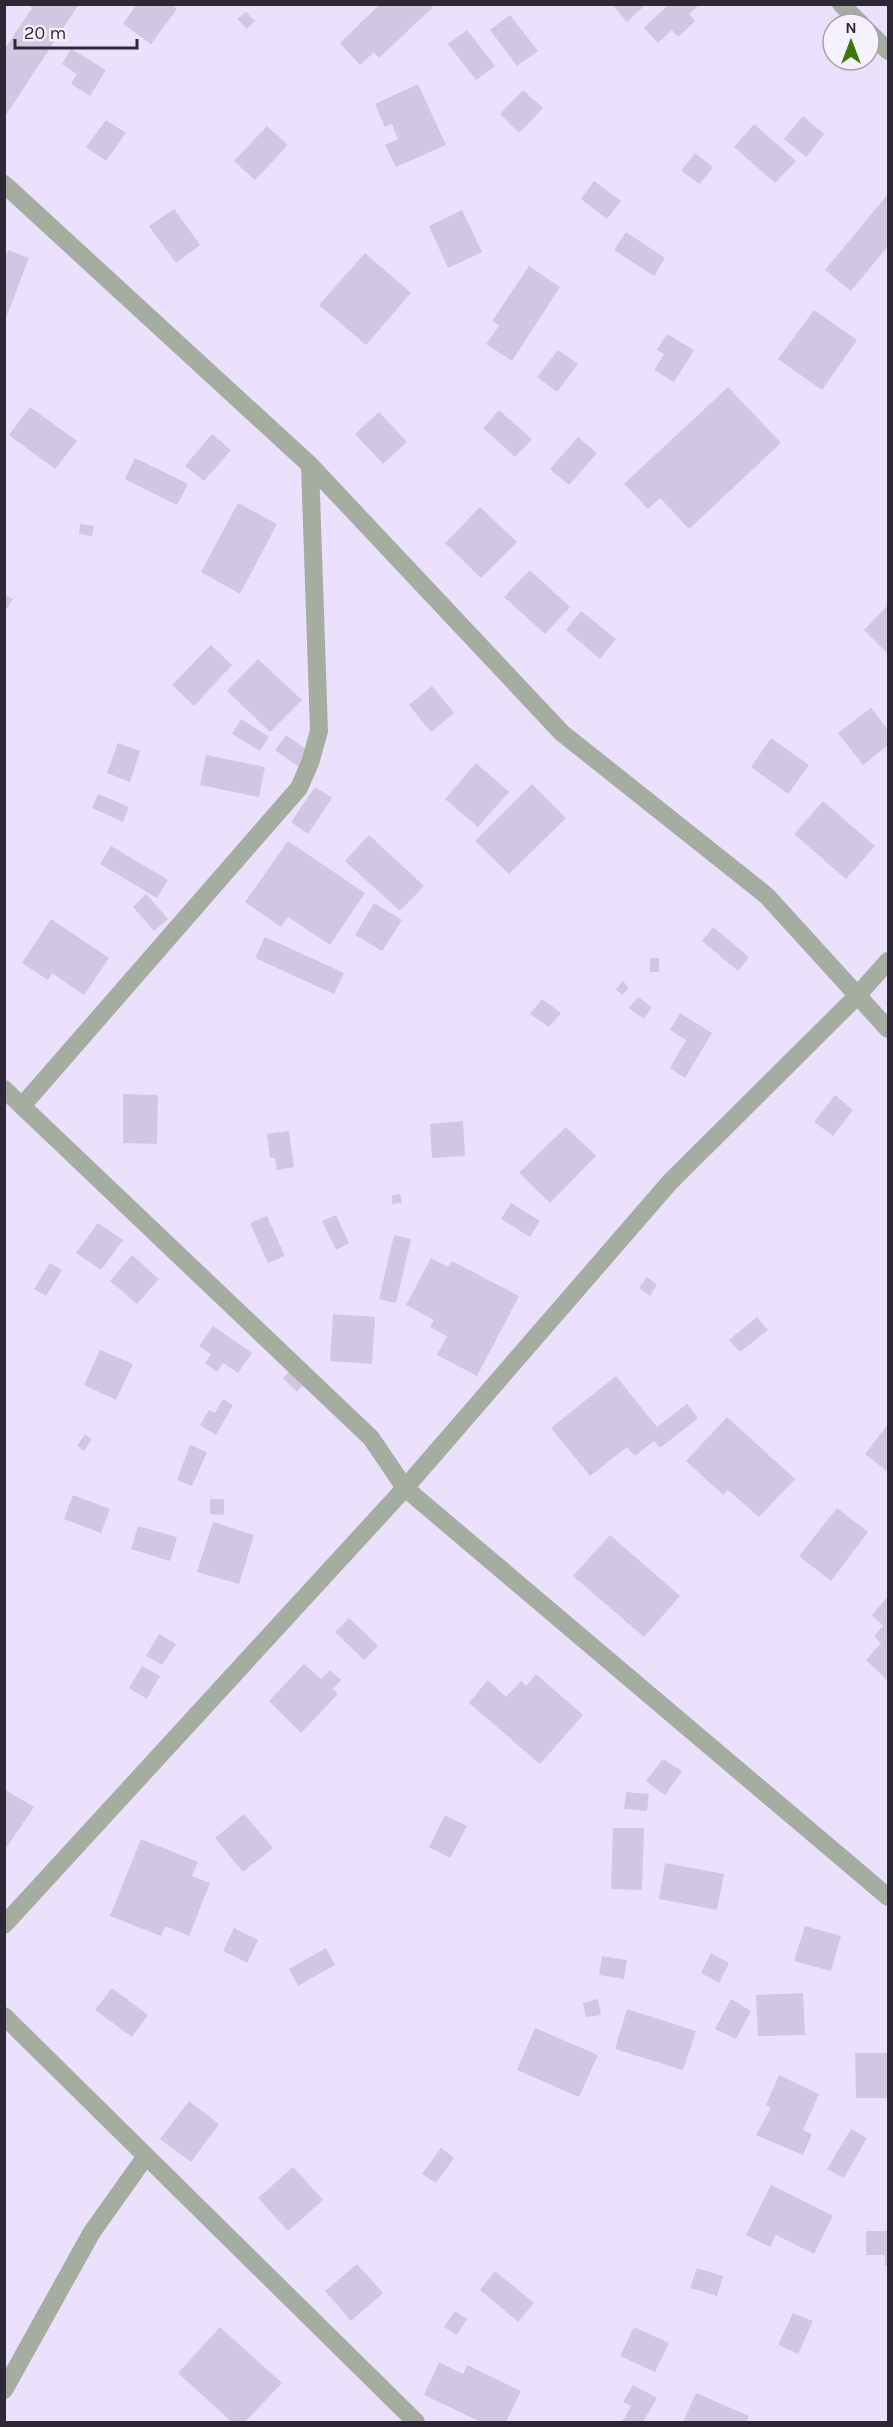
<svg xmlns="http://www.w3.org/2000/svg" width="893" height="2427" font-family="Karla,sans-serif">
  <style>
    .building { fill: #d2c7e2 }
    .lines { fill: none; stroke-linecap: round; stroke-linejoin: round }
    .minor { stroke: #a5ada1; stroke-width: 18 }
  </style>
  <rect width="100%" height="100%" fill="#ece1fd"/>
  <g class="building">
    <path d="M28,4h51l-75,114v-68l28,-42z"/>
    <path d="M137,4h34l6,5 -26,35 -28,-20z"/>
    <path d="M380,4h51l2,3 -54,51 -5,-6 -14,13 -20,-22z"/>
    <path d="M612,4h34l-19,18z"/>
    <path d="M669,4h31l-11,10 6,7 -17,16 -6,-7 -14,13 -14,-15z"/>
    <path d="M246,12l9,9 -8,8 -10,-10z"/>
    <path d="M510,15l28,36 -21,15 -27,-36z"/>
    <path d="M467,30l28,36 -19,14 -28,-36z"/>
    <path d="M71,49l35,21 -16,26 -19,-12 6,-10 -15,-10z"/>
    <path d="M418,84l28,61 -50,22 -11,-22 13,-6 -6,-15 -7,3 -10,-23z"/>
    <path d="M523,90l20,18 -24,25 -19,-19z"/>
    <path d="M803,116l21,18 -18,23 -22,-18z"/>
    <path d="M106,120l20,13 -20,28 -20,-14z"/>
    <path d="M754,124l42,37 -21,22 -41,-36z"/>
    <path d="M267,126l21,19 -33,35 -21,-19z"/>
    <path d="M695,153l18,14 -13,17 -19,-13z"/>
    <path d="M594,181l27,20 -14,18 -26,-20z"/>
    <path d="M887,195l1,51 -37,45 -26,-21z"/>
    <path d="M174,209l26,36 -24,18 -27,-37z"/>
    <path d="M462,210l20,42 -34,16 -19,-42z"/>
    <path d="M626,232l39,26 -11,18 -40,-26z"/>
    <path d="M8,250l21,8 -23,60 -2,-58z"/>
    <path d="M365,253l46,40 -45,52 -47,-40z"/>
    <path d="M529,266l31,21 -48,74 -26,-17 13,-18 -7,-5z"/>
    <path d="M814,310l43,30 -35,50 -44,-31z"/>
    <path d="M667,334l27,16 -20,32 -20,-12 10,-16 -7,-4z"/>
    <path d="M558,350l20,14 -21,28 -20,-15z"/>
    <path d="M728,387l53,56 -92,86 -29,-31 -12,11 -24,-25z"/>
    <path d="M30,407l47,34 -22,28 -46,-34z"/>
    <path d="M499,410l33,29 -17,18 -32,-29z"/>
    <path d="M379,412l28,30 -24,22 -28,-30z"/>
    <path d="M212,434l19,16 -27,31 -19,-15z"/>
    <path d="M578,437l19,16 -28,32 -19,-16z"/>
    <path d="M135,458l53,26 -11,21 -52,-26z"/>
    <path d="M238,503l39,21 -37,70 -39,-22z"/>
    <path d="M480,507l37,35 -36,36 -36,-35z"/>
    <path d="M80,524l14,2 -2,10 -13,-2z"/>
    <path d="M530,570l40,37 -25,27 -41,-37z"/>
    <path d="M4,594l9,5 -9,14z"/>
    <path d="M888,605v49l-24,-24z"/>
    <path d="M581,611l35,28 -16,20 -34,-29z"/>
    <path d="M211,645l21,20 -38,41 -22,-21z"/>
    <path d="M258,659l44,41 -32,32 -43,-41z"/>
    <path d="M432,686l22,27 -23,19 -22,-27z"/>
    <path d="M871,708l17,22v15l-25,20 -25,-32z"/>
    <path d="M241,719l28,18 -9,14 -28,-17z"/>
    <path d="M286,735l24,17 -11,15 -24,-17z"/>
    <path d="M771,738l38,27 -21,29 -37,-27z"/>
    <path d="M118,743l22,8 -10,31 -23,-9z"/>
    <path d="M206,755l59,12 -6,30 -59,-12z"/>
    <path d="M476,763l33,29 -31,35 -33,-28z"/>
    <path d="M532,784l34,34 -57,56 -34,-33z"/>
    <path d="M315,787l17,11 -24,36 -17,-12z"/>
    <path d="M98,794l31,13 -6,15 -31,-14z"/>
    <path d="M823,801l52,45 -29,33 -52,-45z"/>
    <path d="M369,835l55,51 -24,25 -55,-50z"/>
    <path d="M288,841l77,52 -35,52 -42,-28 -7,10 -36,-25z"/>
    <path d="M111,846l57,34 -11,18 -57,-34z"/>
    <path d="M146,894l22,25 -14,12 -21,-24z"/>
    <path d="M374,903l28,17 -20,31 -27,-16z"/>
    <path d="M51,919l58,39 -25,37 -32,-22 -4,7 -26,-17z"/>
    <path d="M713,927l36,30 -11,14 -36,-30z"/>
    <path d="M265,937l79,36 -10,21 -79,-36z"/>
    <rect x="650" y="958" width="9" height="14"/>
    <path d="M623,981l6,7 -7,7 -6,-6z"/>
    <path d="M638,997l14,10 -8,12 -15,-11z"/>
    <path d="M542,999l19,14 -12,14 -19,-13z"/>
    <path d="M680,1013l32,20 -27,45 -15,-10 16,-28 -16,-10z"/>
    <path d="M123,1094l35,1 -1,49 -34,-1z"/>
    <path d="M835,1095l18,15 -20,26 -19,-14z"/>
    <path d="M463,1121l2,35 -33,2 -2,-34z"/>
    <path d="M566,1127l30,29 -46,47 -31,-30z"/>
    <path d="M289,1131l5,36 -17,3 -2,-12h-5l-3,-24z"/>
    <path d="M400,1194l2,9 -10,1v-9z"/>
    <path d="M511,1203l29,18 -10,16 -29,-18z"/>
    <path d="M336,1215l13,28 -13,7 -14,-29z"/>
    <path d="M267,1216l18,40 -17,7 -18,-40z"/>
    <path d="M98,1223l25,17 -22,30 -25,-17z"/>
    <path d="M394,1235l17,4 -15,64 -17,-4z"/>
    <path d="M132,1255l27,24 -22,25 -27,-23z"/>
    <path d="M431,1258l17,9 4,-6 67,35 -42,80 -40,-21 10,-19 -17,-9 4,-7 -28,-15z"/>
    <path d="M50,1263l12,7 -16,26 -12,-7z"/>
    <path d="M647,1277l10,8 -7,11 -11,-8z"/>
    <path d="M333,1314l42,3 -3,47 -42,-3z"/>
    <path d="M757,1317l11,13 -28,22 -11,-12z"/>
    <path d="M213,1326l39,27 -14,20 -15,-10 -6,9 -12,-9 6,-9 -12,-8z"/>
    <path d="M100,1350l33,14 -17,36 -32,-15z"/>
    <path d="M290,1371l14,13 -7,8 -14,-14z"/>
    <path d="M616,1376l41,51 30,-23 11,14 -38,30 -6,-7 -19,15 -8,-9 -37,29 -39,-48z"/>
    <path d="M223,1399l10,6 -17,30 -16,-10 9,-15 6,3z"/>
    <path d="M727,1417l68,62 -36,38 -31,-27 -5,5 -37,-34z"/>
    <path d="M888,1424v48l-23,-18z"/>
    <path d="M85,1434l7,5 -8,12 -7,-5z"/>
    <path d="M190,1445l17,7 -15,34 -15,-6z"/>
    <path d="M73,1495l37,14 -9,24 -37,-14z"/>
    <path d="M210,1499h14v16l-14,-1z"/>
    <path d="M837,1508l31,24 -37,49 -32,-25z"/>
    <path d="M213,1522l41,13 -15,49 -42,-12z"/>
    <path d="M138,1526l39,11 -7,24 -39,-12z"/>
    <path d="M610,1535l70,61 -36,41 -71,-61z"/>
    <path d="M888,1596v85l-22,-21 15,-17 -7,-7 9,-10 -11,-11z"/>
    <path d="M349,1618l29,28 -14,14 -29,-28z"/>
    <path d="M159,1634l17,10 -14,21 -16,-9z"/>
    <path d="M304,1664l17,15 9,-9 11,10 -8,9 5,5 -37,39 -32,-32z"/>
    <path d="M142,1666l18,10 -13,23 -18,-11z"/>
    <path d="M536,1674l47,41 -43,49 -71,-61 19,-23 18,17 15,-16 5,5z"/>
    <path d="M663,1759l19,12 -17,24 -19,-14z"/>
    <path d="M4,1789l30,18 -30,44z"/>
    <path d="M626,1792l23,2 -2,17 -23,-2z"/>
    <path d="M244,1814l29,34 -30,24 -28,-34z"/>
    <path d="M445,1815l22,11 -17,32 -21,-11z"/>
    <path d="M613,1828h31l-2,62 -31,-1z"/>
    <path d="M141,1839l57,23 -6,14 18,7 -21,53 -24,-10 -4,10 -51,-20z"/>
    <path d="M665,1863l59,11 -7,36 -58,-11z"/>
    <path d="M805,1926l36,10 -10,35 -37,-10z"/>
    <path d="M234,1928l24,12 -11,23 -24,-12z"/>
    <path d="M326,1948l9,17 -37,21 -9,-17z"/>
    <path d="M711,1953l18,10 -10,20 -18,-10z"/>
    <path d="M602,1956l25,4 -3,19 -25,-4z"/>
    <path d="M112,1988l36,27 -16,22 -37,-27z"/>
    <path d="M803,1993l2,42 -47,1 -2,-41z"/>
    <path d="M598,1999l3,16 -15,2 -3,-14z"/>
    <path d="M731,1999l20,12 -15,28 -21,-10z"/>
    <path d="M627,2009l69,22 -13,39 -68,-21z"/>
    <path d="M535,2028l63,27 -19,42 -62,-27z"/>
    <path d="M855,2053h33v45h-32z"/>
    <path d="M779,2075l40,19 -16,36 9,4 -9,21 -47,-20 15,-27 -5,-3z"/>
    <path d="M189,2101l30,23 -28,38 -31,-23z"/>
    <path d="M851,2129l16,9 -23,40 -17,-9z"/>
    <path d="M441,2148l13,10 -18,25 -14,-9z"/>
    <path d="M293,2167l30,33 -35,31 -30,-33z"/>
    <path d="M771,2185l62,31 -19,38 -38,-19 -6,12 -24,-12z"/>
    <path d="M866,2231h22v34h-3v-10h-19z"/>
    <path d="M357,2264l26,29 -32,28 -26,-30z"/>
    <path d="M697,2268l26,8 -6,20 -27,-8z"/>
    <path d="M495,2271l39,32 -16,19 -38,-32z"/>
    <path d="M455,2311l12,8 -10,16 -13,-8z"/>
    <path d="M793,2313l20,8 -15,33 -20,-9z"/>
    <path d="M220,2327l62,56 -37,39h-13l-54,-49z"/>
    <path d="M634,2327l35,16 -14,29 -35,-16z"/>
    <path d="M439,2362l24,12 4,-9 54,26 -15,31h-25l-57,-27z"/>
    <path d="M633,2385l24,13 -14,24h-21l9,-16 -8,-4z"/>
    <path d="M696,2393l53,23 -3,6h-63z"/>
  </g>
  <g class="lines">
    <g class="minor">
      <path d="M841,4l20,20"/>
      <path d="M869,32l19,19"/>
      <path d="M4,184l306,281 252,268 205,163 121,133"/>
      <path d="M888,961l-32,36 -186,185 -265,306 483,409"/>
      <path d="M4,1089l367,349 34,50 -401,437"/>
      <path d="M22,1106l277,-318 11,-25 9,-32 -9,-266"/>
      <path d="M4,2016l412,406"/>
      <path d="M4,2390l88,-158 54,-76"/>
    </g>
  </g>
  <rect width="893" height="2427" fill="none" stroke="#2d2833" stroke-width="12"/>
  <g transform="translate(851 42)"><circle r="28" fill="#f6f2fd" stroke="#a6a1ac" stroke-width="1.5"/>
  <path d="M0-4.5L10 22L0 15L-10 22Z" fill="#3d780f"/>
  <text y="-9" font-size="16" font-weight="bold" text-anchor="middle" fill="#2d2833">N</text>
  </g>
  <path d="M15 39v9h122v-9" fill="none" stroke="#2d2833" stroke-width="3"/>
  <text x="24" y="39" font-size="18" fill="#2d2833" stroke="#f6f2fd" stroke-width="4.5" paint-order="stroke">20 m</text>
</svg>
